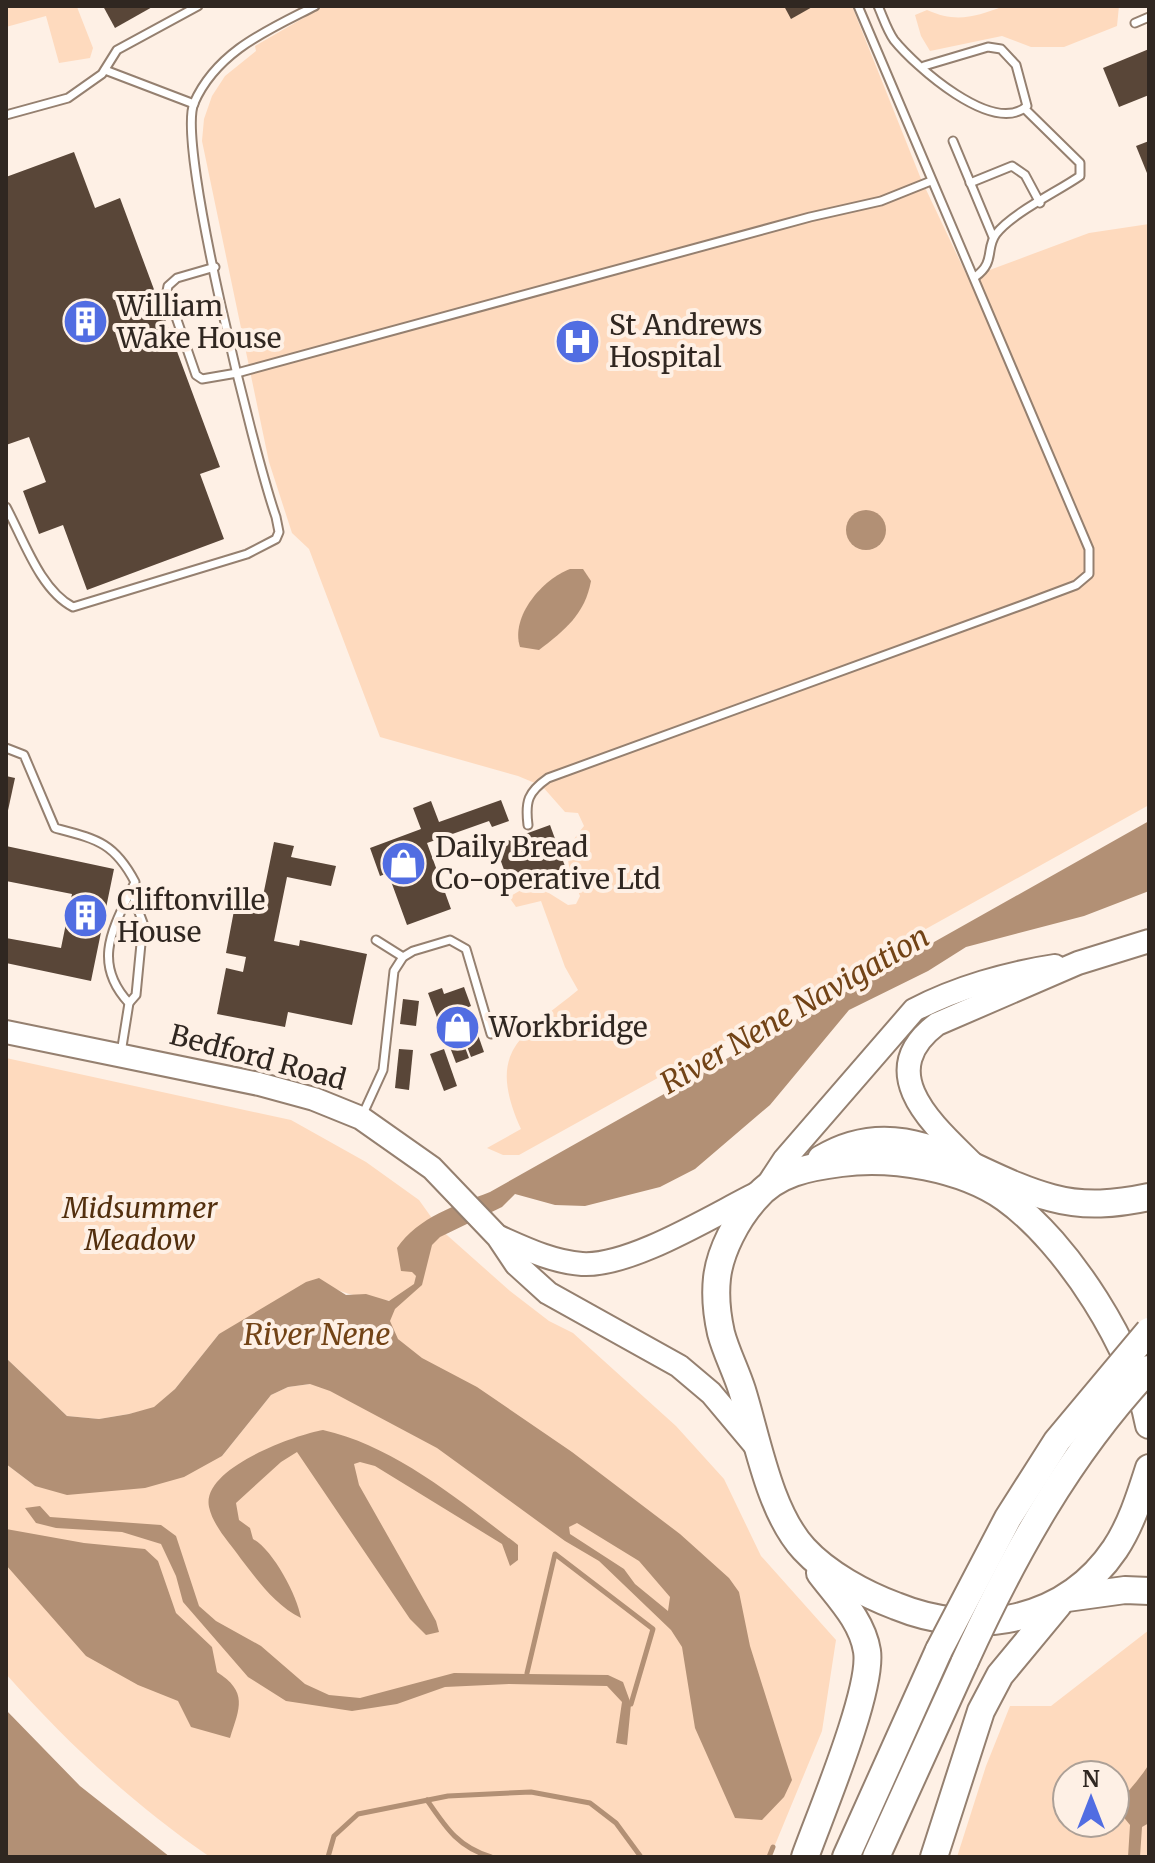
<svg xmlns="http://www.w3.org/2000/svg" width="1155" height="1863" font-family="Merriweather,serif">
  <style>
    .green { fill: #fedabe; fill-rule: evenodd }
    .water { fill: #b29075; fill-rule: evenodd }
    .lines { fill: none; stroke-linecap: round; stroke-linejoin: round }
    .stream { stroke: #b29075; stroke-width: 5 }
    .building { fill: #594638 }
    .lane-casing { stroke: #958070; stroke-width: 11 }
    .primary-casing { stroke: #958070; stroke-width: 26 }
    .highway-casing { stroke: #958070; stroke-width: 30 }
    .lane { stroke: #fff; stroke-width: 7 }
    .primary { stroke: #fff; stroke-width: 22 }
    .highway { stroke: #fff; stroke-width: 26 }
    .highway-bridge-casing { stroke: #958070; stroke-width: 30; stroke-linecap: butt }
    .highway-bridge { stroke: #fff; stroke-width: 26 }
    .labels { text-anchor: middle; stroke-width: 8; stroke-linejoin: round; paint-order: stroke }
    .poi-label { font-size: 28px; fill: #302721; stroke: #fef0e5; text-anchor: start }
    .street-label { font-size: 28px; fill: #302721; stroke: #fef0e5 }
    .park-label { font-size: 28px; font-style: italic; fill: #532f0e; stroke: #fef0e5 }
    .water-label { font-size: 30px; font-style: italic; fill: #724316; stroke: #fef0e5 }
  </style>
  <rect width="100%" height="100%" fill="#fef0e5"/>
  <g class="green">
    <path d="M6,6l71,1 16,41 -3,10 -31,5 -13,-47 -40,11z"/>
    <path d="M324,6h528l69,173 47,99 121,-45 60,-9v581l-630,350h-16l-16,-7 34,-19c-36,-80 1,-93 57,-139l-13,-23 -24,-66 -25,6 -7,-10 24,-14 35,22 8,-1 4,-8c-12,-32 -21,-41 4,-70l-6,-13 -13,-1 -23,-26 -24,-10 -138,-39 -71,-188 -17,-16 -23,-71 -67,-321 2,-22 8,-23 13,-20 31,-25 -1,-5z"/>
    <path d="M1004,6h115l-2,20 -53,21h-33l-29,-11 -72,15 -9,-15 -6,-21 12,-5c29,13 48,7 77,-4z"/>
    <path d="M6,1058l285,62 75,42 53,38 20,28 71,63 39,30 24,12 103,93 48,53 37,77 75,84 -14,91 -52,126h-560c-76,-52 -143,-114 -204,-183v-210l29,22 187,-30 49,-61 17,-8 22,-3 86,-83c-12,0 -51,-6 -60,-12l-117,45 -44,55 -21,19 -25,6 -30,5 -32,-3 -61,-58z"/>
    <path d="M1149,1630v227h-192l29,-91 24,-60h41zM1067,1775h48v48h-48z"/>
  </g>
  <g class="water">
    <circle cx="866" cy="530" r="20"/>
    <path d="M570,569h13l8,12c-6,33 -26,49 -52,69l-19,-3c-10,-31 23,-68 50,-78z"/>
    <path d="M1149,821v70l-65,25 -118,31 -38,24 -79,39 -79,95 -75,64 -35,18 -75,19 -30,-1 -40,-11 -13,13 -62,30 -8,8 -10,40 -27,24 -5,12 8,18 24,19 55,29 95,65 108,82 49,44 10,14 11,54 42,134 -8,17 -22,23 -27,-2 -40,-90 -13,-81 -11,-17 -72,-69 -34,-20 -128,-93 -107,-57 -20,-7 -22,3 -17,8 -49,61 -38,21 -39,11 -78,7 -32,-9 -29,-22v-106l61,58 32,3 30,-5 25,-7 21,-18 44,-55 87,-52 13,-4 27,17 20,-1 23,7 25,-17 2,-8 -4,-4 -11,-1 -4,-23c21,-31 60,-43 93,-56zM577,1523l62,38 31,36 -2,14 -33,-27 -11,-15 -54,-35 -1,-7z"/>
    <path d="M323,1430c72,16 137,71 195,115v15l-8,6 -8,-22 -127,-78 -15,-4 -6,2 5,21 77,136 3,11 -13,3 -16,-16 -113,-167 -16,10 -45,41 3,17 11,8 3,11c20,11 44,56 48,79 -25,-12 -43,-37 -60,-59 -11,-16 -28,-33 -32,-52 -8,-39 86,-72 114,-77z"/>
    <path d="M40,1506l10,11 111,8 15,11 23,70 17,15 45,25 44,38 24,11 31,3 94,-25 154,2 15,7 8,22 -4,41 -11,-2 6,-41 -15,-16 -98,-2 -64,3 -48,17 -45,7 -66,-10 -38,-24 -65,-75 -7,-26 -15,-32 -39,-12 -66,-4 -20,-5 -11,-15z"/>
    <path d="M6,1529l78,14 61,6 13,12 18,52 36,34 5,25c31,20 23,35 13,66l-39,-11 -13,-26 -40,-16 -52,-29 -80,-91z"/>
    <path d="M6,1710l74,76 90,71h-164z"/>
    <path d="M1149,1764v59l-7,4 -2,30h-12l2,-32 -13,-16c9,-18 22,-28 32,-45z"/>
  </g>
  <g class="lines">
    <g class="stream">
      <path d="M527,1673l28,-119 98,75 -22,75"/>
      <path d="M427,1800c19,28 31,47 64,57"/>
      <path d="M328,1857l6,-21 24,-22 90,-18 83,-4 59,11 26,20 25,34"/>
      <path d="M769,1857l4,-10"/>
    </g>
  </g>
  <g class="building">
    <path d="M103,6h51l-39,22z"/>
    <path d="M784,6h30l-23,13z"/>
    <path d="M1149,49v46l-30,12 -16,-39z"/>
    <path d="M1149,141v37l-13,-32z"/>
    <path d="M74,152l21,56 25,-10 100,269 -20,7 24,65 -137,51 -24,-65 -24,9 -16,-43 23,-9 -17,-45 -23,8v-268z"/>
    <path d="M6,776l9,2 -8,37 -1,-1z"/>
    <path d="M501,800l8,21 -17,6 -3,-6 -62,22 24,66 -44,16 -19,-52 -8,3 -10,-28 51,-19 -8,-21 18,-7 8,21z"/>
    <path d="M550,825l16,44 -55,20 -16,-44z"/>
    <path d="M274,842l20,4 -3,11 45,9 -5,20 -44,-9 -13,64 25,5 1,-6 67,14 -15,71 -64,-13 -3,15 -68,-13 9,-46 17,4 3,-15 -20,-4 10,-53 10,2 1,-10 16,4z"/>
    <path d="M6,846l108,23 -23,112 -85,-18v-25l55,10 11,-54 -66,-13z"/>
    <path d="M464,987l7,19 -33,14 -10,-27 14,-5 2,6z"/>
    <path d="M403,999l16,2 -3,25 -16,-2z"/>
    <path d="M471,1015l13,37 -13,5 -14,-37z"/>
    <path d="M455,1021l14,37 -13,5 -14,-37z"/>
    <path d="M399,1049l14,1 -4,40 -14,-2z"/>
    <path d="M444,1049l13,37 -13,5 -14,-37z"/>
  </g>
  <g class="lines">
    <defs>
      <g id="lane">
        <path d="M878,6c5,11 9,24 16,34 21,26 99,96 133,66l-11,-41 -15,-16 -13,-2 -64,19"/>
        <path d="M1135,23l14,-6"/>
        <path d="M105,70l89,34"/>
        <path d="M6,115l62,-17 34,-24 15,-24 81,-44"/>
        <path d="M953,141l40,96"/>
        <path d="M970,183l42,-17 13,9 15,28"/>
        <path d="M215,267l-38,11 -9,8 -1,5 29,84 6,4 35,-6 573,-156 71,-16 50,-20"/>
        <path d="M975,277c21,-15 10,-28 21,-43 16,-21 61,-42 84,-58v-13l-55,-54"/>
        <path d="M6,507c17,31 34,83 67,100l174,-53 29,-15 3,-7 -3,-15c-20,-57 -100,-372 -82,-414 23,-52 74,-73 121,-97"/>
        <path d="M6,748l18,7 31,73c41,11 59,14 80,54 -20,43 -45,79 -6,121l-8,50"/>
        <path d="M528,825c-3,-24 0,-33 20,-47l480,-175 48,-18 13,-11v-25l-231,-543"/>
        <path d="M376,940l27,17"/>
        <path d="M129,1003l7,-8 7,-72 -12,-32"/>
        <path d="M362,1116l21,-46 11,-99 9,-14 10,-6 37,-11 16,9 25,85"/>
      </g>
      <g id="primary">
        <path d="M6,1032l253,52 55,15 47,19 71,50 66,69 18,27 32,29 131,73 32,27 47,56"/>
        <path d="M974,1165c-38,-38 -103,-91 -37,-141l141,-61 71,-22"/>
        <path d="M767,1186l17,-26 130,-150c42,-22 94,-37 141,-44"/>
        <path d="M499,1237c27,12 54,25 83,27 49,3 133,-50 178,-72"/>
      </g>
      <g id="highway">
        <path d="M821,1159c85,-51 150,18 231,39 33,9 64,6 97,-1"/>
        <path d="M1149,1425c-14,-75 -81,-182 -144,-227 -43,-30 -113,-42 -164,-35 -32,4 -65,10 -86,36 -18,20 -35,52 -38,79 -2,18 0,37 4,55 5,19 15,38 21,57 15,48 27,121 62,159 23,25 60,45 92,57 78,32 169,17 219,-57 16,-24 25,-53 34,-81"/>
        <path d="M1067,1598l58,-8 24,1"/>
        <path d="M805,1857c15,-42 68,-167 62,-206 -5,-31 -29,-54 -47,-78"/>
        <path d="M846,1857l93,-207"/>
        <path d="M876,1857l89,-196"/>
        <path d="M934,1857l47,-146 19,-36 58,-70"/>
      </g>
    </defs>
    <use href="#lane" class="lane-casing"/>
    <use href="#primary" class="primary-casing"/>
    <use href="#highway" class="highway-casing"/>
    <use href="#lane" class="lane"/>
    <use href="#primary" class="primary"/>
    <use href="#highway" class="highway"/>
    <defs>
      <g id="highway-bridge">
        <path d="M939,1650l69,-132 49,-77 92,-110"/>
        <path d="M965,1661c48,-105 104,-207 184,-292"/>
      </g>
    </defs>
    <use href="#highway-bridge" class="highway-bridge-casing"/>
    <use href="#highway-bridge" class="highway-bridge"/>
  </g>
  <defs>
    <symbol id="building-disc" viewBox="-11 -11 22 22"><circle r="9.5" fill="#516de2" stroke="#fef0e5"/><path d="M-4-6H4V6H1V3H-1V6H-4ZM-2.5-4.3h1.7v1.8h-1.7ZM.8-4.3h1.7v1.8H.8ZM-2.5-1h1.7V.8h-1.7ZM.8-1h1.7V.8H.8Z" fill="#fff"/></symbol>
    <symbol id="hospital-disc" viewBox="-11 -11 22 22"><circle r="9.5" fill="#516de2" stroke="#fef0e5"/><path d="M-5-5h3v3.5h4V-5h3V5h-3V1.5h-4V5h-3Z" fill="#fff"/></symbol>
    <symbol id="shop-disc" viewBox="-11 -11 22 22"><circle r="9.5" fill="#516de2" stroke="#fef0e5"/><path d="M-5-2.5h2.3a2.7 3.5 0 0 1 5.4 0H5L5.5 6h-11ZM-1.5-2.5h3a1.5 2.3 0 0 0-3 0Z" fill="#fff"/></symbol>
  </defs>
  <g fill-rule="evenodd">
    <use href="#building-disc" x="60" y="296" width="51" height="51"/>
    <use href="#hospital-disc" x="552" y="316" width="51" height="51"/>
    <use href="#shop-disc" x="378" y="838" width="51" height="51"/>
    <use href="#building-disc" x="60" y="890" width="51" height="51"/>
    <use href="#shop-disc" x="432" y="1002" width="51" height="51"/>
  </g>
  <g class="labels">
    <g class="poi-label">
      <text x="117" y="316">William<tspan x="117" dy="32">Wake House</tspan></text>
      <text x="609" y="335">St Andrews<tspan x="609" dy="32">Hospital</tspan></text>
      <text x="435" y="857">Daily Bread<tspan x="435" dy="32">Co-operative Ltd</tspan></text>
      <text x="117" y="910">Cliftonville<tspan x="117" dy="32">House</tspan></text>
      <text x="489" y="1037">Workbridge</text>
    </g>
    <g class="street-label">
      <text transform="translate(258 1057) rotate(15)" y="10">Bedford Road</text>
    </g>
    <g class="park-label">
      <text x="140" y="1218">Midsummer<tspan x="140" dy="32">Meadow</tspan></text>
    </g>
    <g class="water-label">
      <text transform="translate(795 1010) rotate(-30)" y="10">River Nene Navigation</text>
      <text x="317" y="1345">River Nene</text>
    </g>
  </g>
  <rect width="1155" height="1863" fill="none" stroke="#302721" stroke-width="16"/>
  <g transform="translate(1091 1799)"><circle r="38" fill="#fef0e5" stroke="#aca097" stroke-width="2"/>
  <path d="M0-6L14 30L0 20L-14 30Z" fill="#516de2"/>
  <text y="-12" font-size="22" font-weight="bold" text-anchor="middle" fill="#302721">N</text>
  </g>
</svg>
